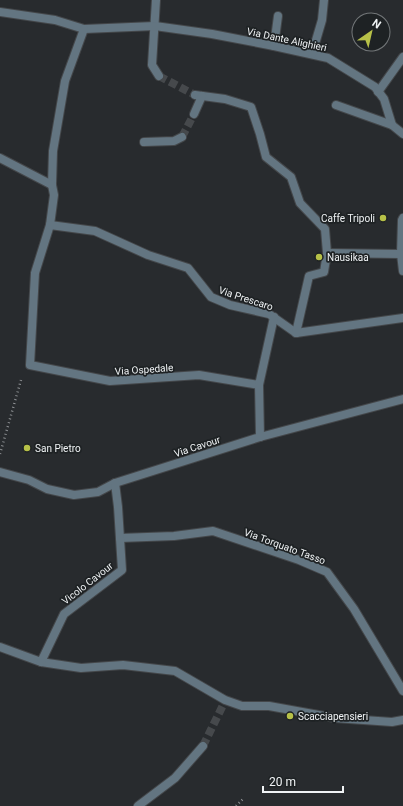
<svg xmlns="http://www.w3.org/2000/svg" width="403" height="806" font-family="Roboto,sans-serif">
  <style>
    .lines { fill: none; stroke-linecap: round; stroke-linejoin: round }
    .pedestrian-tunnel { stroke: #46494c; stroke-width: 8; stroke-dasharray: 8 4; stroke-linecap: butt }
    .pedestrian-casing { stroke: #44474a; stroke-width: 10 }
    .path { stroke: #8c8f92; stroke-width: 2.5; stroke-dasharray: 1 3; stroke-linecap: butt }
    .pedestrian { stroke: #637581; stroke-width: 8 }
    .poi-dot { fill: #b7c148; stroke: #1e2224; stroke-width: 1.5 }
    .labels { text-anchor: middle; stroke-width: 3.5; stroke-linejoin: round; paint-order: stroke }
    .street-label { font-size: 10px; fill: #f0f3f5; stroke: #1e2224 }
    .poi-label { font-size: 10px; fill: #f0f3f5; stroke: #1e2224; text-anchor: start }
  </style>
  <rect width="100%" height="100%" fill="#282b2e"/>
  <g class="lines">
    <g class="pedestrian-tunnel">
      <path d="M159,76l36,19"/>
      <path d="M182,137l12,-23"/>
      <path d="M203,746l20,-41"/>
    </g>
    <defs>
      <g id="pedestrian">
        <path d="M156,0l-4,65 7,11"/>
        <path d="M0,12l55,8 29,9 71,-3 57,8 62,12 54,12 47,29 9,12 8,26 11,9"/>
        <path d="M84,29l-19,52 -12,70 -1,34 2,10 -4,30 -15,48 -5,92 80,16 89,-6 60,10"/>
        <path d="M274,46l4,-30"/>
        <path d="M312,54l10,-34 2,-20"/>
        <path d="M378,92l25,-35"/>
        <path d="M195,95l30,4 26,8 9,27 6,23 25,20 9,26 25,26 2,24"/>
        <path d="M336,105l56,20"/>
        <path d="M194,114l8,-18"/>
        <path d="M144,142l30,-1 8,-4"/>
        <path d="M0,158l52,27"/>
        <path d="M403,218l-1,2 -1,34 2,17"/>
        <path d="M50,225l45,6 53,24 40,13 23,29 19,8 39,9 27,19 107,-15"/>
        <path d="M296,333l13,-57 15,-4 3,-19 74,1"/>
        <path d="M260,437l-1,-52 15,-68"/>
        <path d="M0,472l29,8 18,9 27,6 24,-3 17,-9 145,-46 143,-38"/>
        <path d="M120,538l54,-2 39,-5 86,29 28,12 27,37 49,82"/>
        <path d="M0,647l41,15 40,6 42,-3 52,6 50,29 17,6h27l66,12 57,4 11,-2"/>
        <path d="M41,662l23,-48 58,-44 -4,-63 -3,-24"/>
        <path d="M138,806l37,-28 28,-32"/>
      </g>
    </defs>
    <use href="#pedestrian" class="pedestrian-casing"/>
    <g class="path">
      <path d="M0,454l21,-74"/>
      <path d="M236,806l7,-7"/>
    </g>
    <use href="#pedestrian" class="pedestrian"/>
  </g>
  <g class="poi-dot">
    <circle cx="383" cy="218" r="4"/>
    <circle cx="319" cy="257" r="4"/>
    <circle cx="27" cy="448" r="4"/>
    <circle cx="290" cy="716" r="4"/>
  </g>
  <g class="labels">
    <g class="street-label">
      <text transform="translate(287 39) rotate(12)" y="4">Via Dante Alighieri</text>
      <text transform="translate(246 298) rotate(18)" y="4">Via Prescaro</text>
      <text transform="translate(144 369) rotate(-4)" y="4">Via Ospedale</text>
      <text transform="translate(197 446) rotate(-18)" y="4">Via Cavour</text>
      <text transform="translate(285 546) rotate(20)" y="4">Via Torquato Tasso</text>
      <text transform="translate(87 583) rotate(-38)" y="4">Vicolo Cavour</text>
    </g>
    <g class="poi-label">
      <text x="375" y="222" text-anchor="end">Caffe Tripoli</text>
      <text x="327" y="261">Nausikaa</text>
      <text x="35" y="452">San Pietro</text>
      <text x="298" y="720">Scacciapensieri</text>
    </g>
  </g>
  <g transform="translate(371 32) rotate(34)"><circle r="19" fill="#1e2224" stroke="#727678"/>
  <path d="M0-3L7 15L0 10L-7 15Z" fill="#b7c148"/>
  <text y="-6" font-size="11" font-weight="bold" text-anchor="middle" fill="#f0f3f5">N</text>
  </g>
  <path d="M263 786v6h80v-6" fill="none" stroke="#f0f3f5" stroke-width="2"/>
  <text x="269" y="786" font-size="12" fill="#f0f3f5" stroke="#1e2224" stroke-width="3" paint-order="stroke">20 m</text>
</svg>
